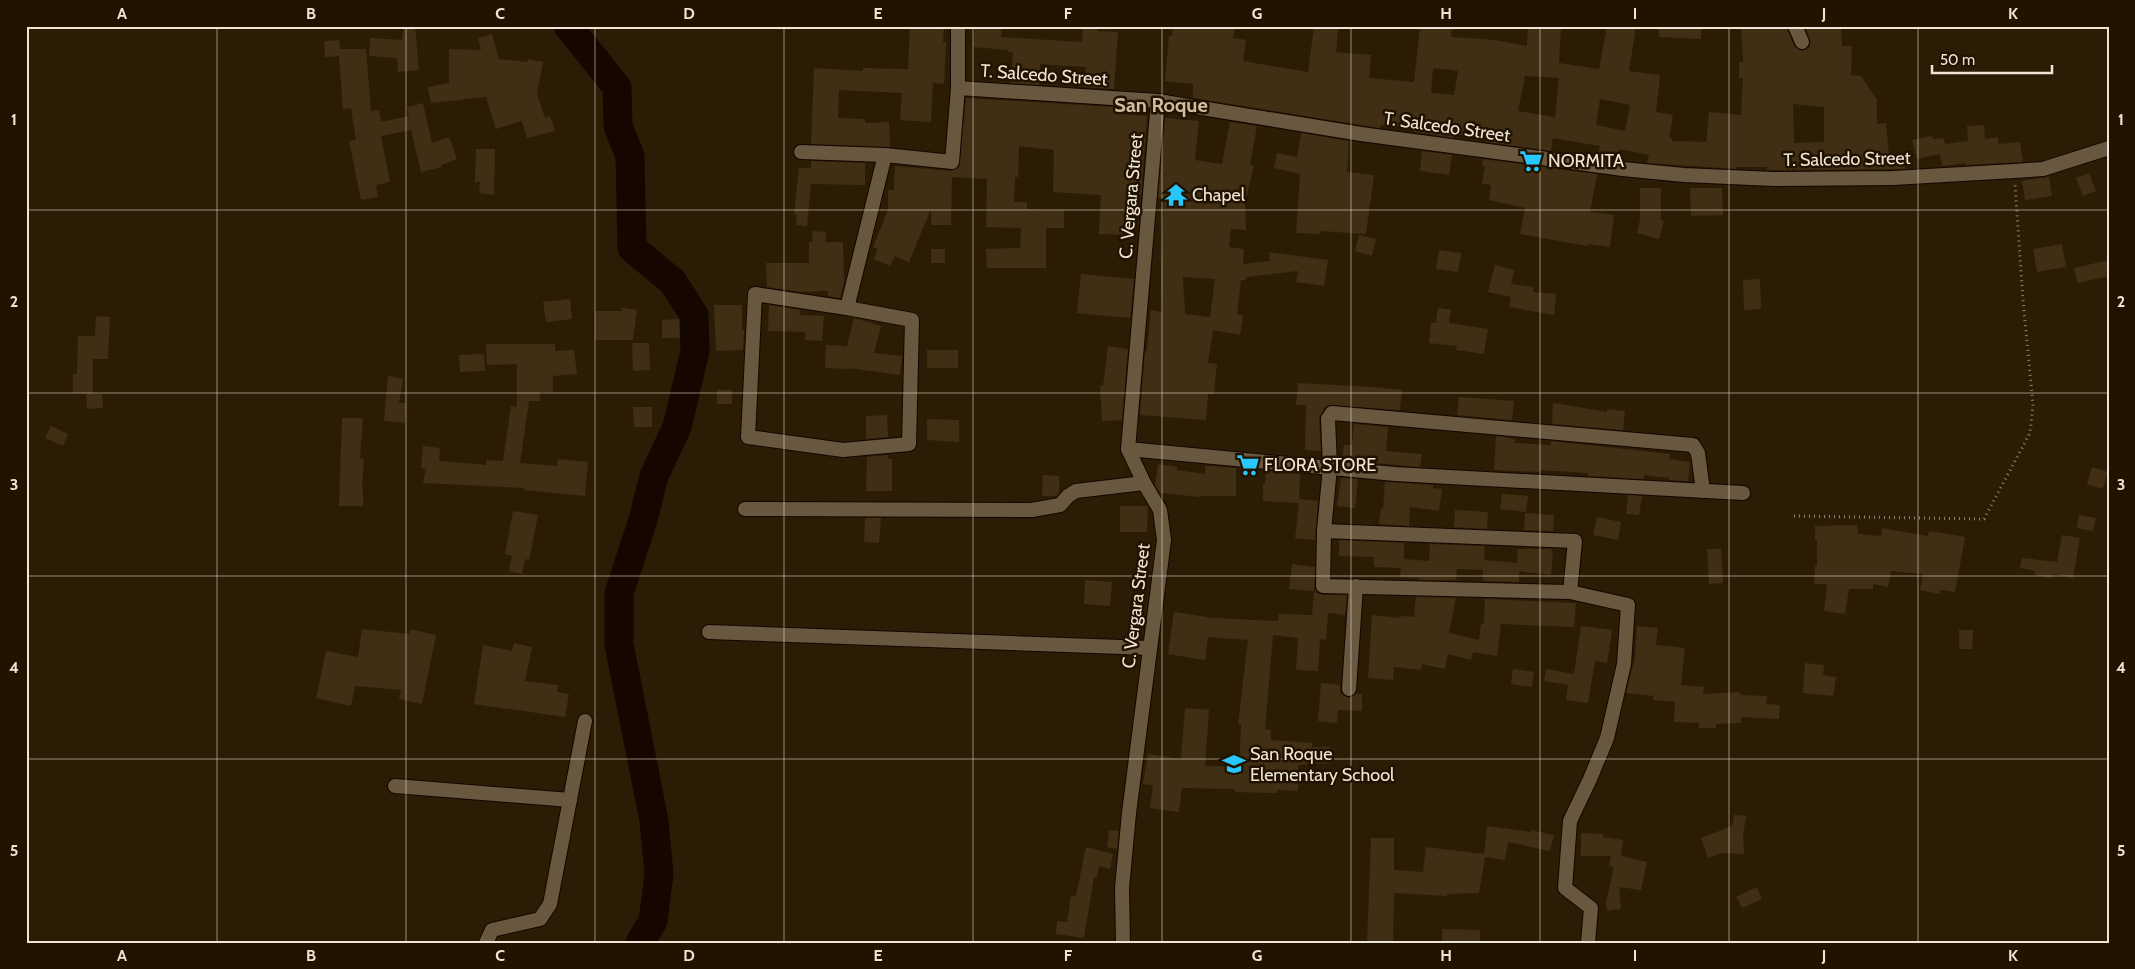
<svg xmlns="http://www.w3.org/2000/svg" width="2135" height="969" font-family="Cabin,sans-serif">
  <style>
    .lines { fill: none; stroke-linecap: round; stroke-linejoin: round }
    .river { stroke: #150700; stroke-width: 29 }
    .building { fill: #402f15; fill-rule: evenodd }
    .minor-casing { stroke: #130600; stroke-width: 16 }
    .tertiary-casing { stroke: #130600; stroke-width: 16 }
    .path { stroke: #8f8370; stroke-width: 3; stroke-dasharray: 1 4; stroke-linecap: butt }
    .minor { stroke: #68583f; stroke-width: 14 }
    .tertiary { stroke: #68583f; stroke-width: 14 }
    .grid { fill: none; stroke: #efe5d7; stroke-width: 1; stroke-opacity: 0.55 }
    .labels { text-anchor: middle; stroke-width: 5; stroke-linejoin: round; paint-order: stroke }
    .street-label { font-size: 18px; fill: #efe5d7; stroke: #211300 }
    .poi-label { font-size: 18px; fill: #efe5d7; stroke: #211300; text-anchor: start }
    .quarter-label { font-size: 20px; font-weight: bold; fill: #d0bda2; stroke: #211300 }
    .neatline { fill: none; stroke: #efe5d7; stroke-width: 2 }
    .grid-label { font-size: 16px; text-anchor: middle; font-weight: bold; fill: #efe5d7 }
  </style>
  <rect width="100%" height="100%" fill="#2b1d05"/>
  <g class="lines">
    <path class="river" d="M568,26l49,61 1,39 12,30 2,92 41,34 21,33 1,36 -18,76 -23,49 -11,44 -24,73v51l35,177 5,53 -6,47 -13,22"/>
  </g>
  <g class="building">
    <path d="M404,26h11l4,44 -21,2 -1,-14 -28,-2 1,-18 32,2z"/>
    <path d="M910,26h34l-1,16h3l-2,42 -11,-1 -2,39 -31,-2 2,-27 -63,-3 -1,28 27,1v4l24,-1 1,25 -79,-3 3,-76 49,3v-3l45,1z"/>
    <path d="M975,26h27l-1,11 81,5 1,-16h15v5l20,1 -4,57 -30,-2 2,-20 -46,-3 -1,21 -28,-2 2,-31h-5v-2l-35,-3z"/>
    <path d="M1173,26h62l-2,12 13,2 -3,21 65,11 6,-45 24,2 -2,23 35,3 -2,23 45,4 6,-56h32l-1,11 44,3 32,6 1,-19 33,2 -2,34 40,6 8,-43h29l-7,45 31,4 -4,37 17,3 -4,23h3v3l34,1 3,-30 32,3 2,-37h-4v-16h4l-2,-36h45l8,20 8,5 7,-3 2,-5 -6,-17h36l1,20h10l-1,29 10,1 16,24v24l9,-1 3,33h15l1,13 -131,1h-7v-3h-31v2l-89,-6 2,-8 -29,-6 -2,9 -20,-3 2,-9 -47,-8 -2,13 -65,-9v-5l-32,-3v4l-40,-6v-3l-33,-4 -1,3 -18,-3 -169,-27v-14l-28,-3 4,-45h3zM1433,68l25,3 -4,24 -23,-2zM1525,76l34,2 -4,39 -37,-6zM1600,99l30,6 -5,26 -29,-6zM1793,104l31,3v35l-30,1z"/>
    <path d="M1659,26h42v13l-42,-2z"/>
    <path d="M492,34l7,25 29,3v-3l15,3 -6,32 8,24 5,-2 5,15 -28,7 -5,-17 -26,8 -10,-32 -55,6 -3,-16 21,-4v-34l32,1 -3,-12z"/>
    <path d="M339,40l1,9h26l5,62 8,-1 2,12 28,-6 -2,-9 16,-4 9,40 17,-6 8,22 -16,6 1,2 -21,5 -10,-42 -30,6 9,46 -14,3 2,12 -17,3 -12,-59 7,-1 -5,-32 -8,1 -4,-53 -14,1 -1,-16z"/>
    <path d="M966,98l147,9 10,1 -1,6 25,2 -6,79 -9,-1 -1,41 -32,-1 2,-39 -48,-3 1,-42 -35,-4 -1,31h-3l-1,25h13v7l37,1v18h-18v40h-59l-1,-19 34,-1 1,-20 -35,-1 1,-48 -35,-2 -1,48h-20v-16l-22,53 -14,-6 -5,10 -16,-7 4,-10 -5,-2 15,-37v-20h6l1,-24 56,5 8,-4z"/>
    <path d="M1165,118l34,3 -4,39 27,4 8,-42 27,4 -7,39 4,1 -9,36 1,28 -15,-1 -2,18 15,2 -1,15 27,-3 -1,-9 59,8 -4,26 -28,-4 2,-11 -52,6v3h-5l-4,34 6,1 -3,20 -27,-5 -5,33 9,1 -3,30h-6l-2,26 -66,-5 5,-64h2l4,-41 11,2 -1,-38 3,-74 -6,-3zM1183,277l32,2 -5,38 -25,-3z"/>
    <path d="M1984,125l1,14 13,-2 1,7 21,-2 3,20 -58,3v-2l-23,3 -2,-12 -23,5 -5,-19 20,-4 1,3 11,-1 1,6 23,-3 -1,-15z"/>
    <path d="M1301,133l48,8 -2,31 27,3 -8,59 -46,-3v3l-24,-1 4,-59 -26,-6 3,-15 20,4z"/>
    <path d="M476,149h19l-1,46 -15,-2 1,-11h-5z"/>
    <path d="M1422,151l30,4 -3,20 -29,-4z"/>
    <path d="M1483,159l114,15 -7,38 24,3 -4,32 -22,-3v2l-68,-12 5,-26 -36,-8 2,-15 -9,-1 3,-18h-3z"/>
    <path d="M811,161l54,2v22l-54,-1 -4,42 -11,-1 1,-10 -3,-1 5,-46h12z"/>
    <path d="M2089,173l7,18 -13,5 -7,-18z"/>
    <path d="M2047,177h2l3,19 -27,4 -3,-19z"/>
    <path d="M1640,188h21v32l3,1 -5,18 -22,-6 3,-13z"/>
    <path d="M1690,188h32l1,27 -32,1z"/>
    <path d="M813,231l13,1 -1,10h18l1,40 -4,16 -12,-2v-5l-27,1 -34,-5 -1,-24h43v-21h3z"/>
    <path d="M1359,235l17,4 -4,17 -17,-5z"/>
    <path d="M2062,244l4,23 -29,5 -4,-23z"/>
    <rect x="931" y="249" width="14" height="14"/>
    <path d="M1439,250l22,3 -3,19 -22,-3z"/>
    <path d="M2109,260v16l-31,7 -4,-15z"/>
    <path d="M1495,265l19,5 -3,14 23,3 -1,5 23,2 -2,21 -45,-8 2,-10 -23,-5z"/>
    <path d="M1081,274l53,5 -4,39 -53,-5z"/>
    <path d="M1760,279l1,30 -17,1 -1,-30z"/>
    <path d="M570,299l2,20 -26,3 -3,-20z"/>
    <path d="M714,305h28v25h2l-1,20 -27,1z"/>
    <path d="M769,305l31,5v5l24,1 -2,25 -17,-1v-8l-37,-1z"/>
    <path d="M622,308l15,2 -4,30h-38v-29h27z"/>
    <path d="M1438,308l13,2 -2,13 39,6 -4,25 -28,-4 1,-4 -28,-3 2,-20h5z"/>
    <path d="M96,316l14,1 -2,42h-15v34h-20v-19h4l1,-38h17z"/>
    <path d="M854,318l27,8 -7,27 28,3 -2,19 -51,-7v1l-24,-1 1,-23 21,1z"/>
    <path d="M679,319l1,19h-18v-18z"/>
    <path d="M632,343h17l1,27 -17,1z"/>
    <path d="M486,344h69v7l19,-1 3,24 -24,2v16h-13v9h-11l-9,62 37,3 1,-7 30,3 -3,34 -61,-6 1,-2 -102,-5 3,-14 -5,-1 2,-22 17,2 -1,13 47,4v-5l17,1 8,-55 6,1v-43l-30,1z"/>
    <path d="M1108,346l20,3 -6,71 -20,1 -2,-35h3z"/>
    <rect x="927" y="350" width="31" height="18"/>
    <path d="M484,354l1,17 -25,1 -1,-17z"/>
    <path d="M388,376l15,3 -4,24h7l-1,20 -21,-2z"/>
    <path d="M1298,383l76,4 28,3 -2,20 -71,-5 -5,3 -5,11 2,32 -16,-1 1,-45h-10z"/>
    <rect x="717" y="390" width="15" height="14"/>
    <path d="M86,394h16l1,14 -16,1z"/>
    <path d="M1459,397l55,4 -2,19 -55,-5z"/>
    <path d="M1553,403l54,9v-3l18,2 -2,19 -71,-6z"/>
    <path d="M633,407h19v20h-18z"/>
    <path d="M887,415l1,22 -22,2v-23z"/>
    <path d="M342,418h21l-3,40 4,1 -2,30 1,1v16h-24z"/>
    <path d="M927,419l32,1v22l-32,-2z"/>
    <path d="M1354,424l34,3 -2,24 36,3 -2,13 -78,-7 2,-15h8z"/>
    <path d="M51,426l17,8 -5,12 -18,-8z"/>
    <path d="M1496,436l14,2v1h5v4l36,2v-4l119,13 -1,5 21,3 -2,19 -19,-1v-2l-25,-3v4l-56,-3v-3l-48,-3v2l-46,-2z"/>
    <path d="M888,455v4h4v32h-26l1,-34z"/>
    <path d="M1158,464l19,3v3l28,4v-8l31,2v28h-35l-1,1 -40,-4 -5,-8z"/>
    <path d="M2092,467l16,5 -5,17 -16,-5z"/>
    <path d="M1266,471l34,3 -1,25 19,2 -3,39 -20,-2 4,-35 -36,-2v-17h2z"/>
    <path d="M1043,475l16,1v17l-3,3h-14z"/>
    <path d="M1341,478l17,1 -3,29 -18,-2z"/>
    <path d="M1385,482l48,3v3l9,1 -3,22 -29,-4 -1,19 -30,-2 2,-15h2z"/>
    <path d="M1502,494l26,2 -2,16 -26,-3z"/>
    <path d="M1628,495l14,1 -3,19 -13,-1z"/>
    <path d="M1120,506h28l-1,26h-27z"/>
    <path d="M1455,510l33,2 -1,17 -33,-2z"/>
    <path d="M513,511l25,4 -9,45 -4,-1 -3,15 -13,-3 3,-15 -7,-2z"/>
    <path d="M1525,513l29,2 -1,16 -29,-1z"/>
    <path d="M2079,515l17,3 -3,13 -16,-3z"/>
    <path d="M1597,517l24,5 -3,18 -25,-5z"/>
    <path d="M865,518h16l-2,25 -15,-1z"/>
    <path d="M1857,525l1,9 23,2 1,-8 46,8 1,-5 36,6 -10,55 -15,-2v4l-20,-4 3,-16 -32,-3 -3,16 -15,-3v5h-24l-4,25 -21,-3 3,-27h-13l1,-18h2v-26h-2v-14z"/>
    <path d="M2062,535l18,3 -7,40 -20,-4 -1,4 -17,-3v-4l-15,-3 2,-10 35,4z"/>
    <path d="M1339,540l65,3v16l25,2 1,-17 55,2 -1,14 33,3 1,-14h34l-1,4h2l-2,22 -32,-4v11l-33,-1h-3v-11l-26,-1 -1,11h-37v-2l-19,-1 1,-9 -27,-1v-10l-35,-1z"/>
    <path d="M1707,549h14l2,34 -14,1z"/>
    <path d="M1292,564l23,3 -1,24 -25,-2z"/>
    <path d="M1085,580l27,2 -2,24 -26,-2z"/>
    <path d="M1314,592l9,3h24l-2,20 -17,-2 -2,27 -6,-1 -2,32 -22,-1 2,-32 -25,-3 -8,94 6,1v10l41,3v4h18v16l-32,2v26l-21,-1v3l-42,-1v-3l-53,-1 -3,24 -29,-4 3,-23 -10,-1 5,-30 33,5 4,-51 24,2 -4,56 34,1 2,-43h-3l10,-84 -40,-3 -3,23 -37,-6 6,-42 39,6 65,3 1,-7 33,1z"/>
    <path d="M1416,597l40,1 -7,35 30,7 2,-16h3l1,-25 91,4 -2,24 -73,-3 -4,32 -24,-4 -2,8 -23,-6 -3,15 -23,-5 -1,6 -27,-3 -1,13 -25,-2 4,-63 28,3v-2l14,1z"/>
    <path d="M1581,626l31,4 -5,33 -12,-2 -7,42 -22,-3 2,-15 -24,-4 2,-12 28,5z"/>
    <path d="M1637,626l21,2 -2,17 29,3 -4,37 23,2 -1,7 36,-2 1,3 27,1 -1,8 14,1 -1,14 -38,-2v6l-25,1v4h-17v-5l-25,-1 1,-20 -22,-2 1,-4 -28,-3 9,-36z"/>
    <path d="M362,629l47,5 1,-5 26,6 -14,69 -23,-5 2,-9 -46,-4 -4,20 -35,-8 10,-47 32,6z"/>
    <path d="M1959,630h14l-1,19h-13z"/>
    <path d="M514,643l18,4 -7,34 33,4 -1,7 12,2 -4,23 -91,-13 9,-59 29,6z"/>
    <path d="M1805,663l19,2 -1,10 13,2 -3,19 -30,-3z"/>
    <path d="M1513,669l21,3 -2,15 -21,-3z"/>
    <path d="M1321,683l19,2v8l8,5 8,-4h6v17l-24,-1 -1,13 -19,-2z"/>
    <path d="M1734,815l12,1 -3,20 1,18 -22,-1 -14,5 -7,-20 31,-12z"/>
    <path d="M1487,826l44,6v-2l23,5 -4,16 -42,-9 -3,18 -20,-3 -6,36 -32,1v2l-53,-3 -1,50h-26l4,-105h23v32l29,2 3,-25 58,7z"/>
    <path d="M1109,830l10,1 -2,18 -10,-2z"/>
    <path d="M1581,833l22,1v3l20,3 -2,16 26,6 -6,28 -22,-3 2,22 -14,2 -1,-9 8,-35 -5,-1 2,-10h-30z"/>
    <path d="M1086,847l27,7 -3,15 -11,-3 -2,12 -3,-1 -10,61 -28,-4 1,-13 10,1 4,-26h5z"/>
    <path d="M1757,887l5,12 -20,9 -6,-11z"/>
    <path d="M1442,929l38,1v13h-38z"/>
  </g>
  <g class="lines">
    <defs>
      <g id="minor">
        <path d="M1795,26l7,16"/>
        <path d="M801,152l84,3 67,7 6,-74"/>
        <path d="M755,294l92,14 65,12 -3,124 -66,6 -95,-13z"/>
        <path d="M847,308l38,-153"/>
        <path d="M1128,449l267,25 348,19"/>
        <path d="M745,509l287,1 28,-5 8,-9 8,-5 68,-8"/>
        <path d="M1324,531l251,10 -5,51"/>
        <path d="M709,632l440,16"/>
        <path d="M1349,689l7,-103"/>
        <path d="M395,786l175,14"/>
        <path d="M486,943l6,-13 48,-11 10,-15 35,-183"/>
        <path d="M1588,943l3,-35 -26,-20 5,-67 20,-42 17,-41 17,-74 4,-59 -58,-13 -247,-6 1,-55 6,-64 -2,-48 4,-6 361,32 5,8 5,38"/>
      </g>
      <g id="tertiary">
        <path d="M958,26v62l200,13 203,33 262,35 61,6 90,4 119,-1 121,-7 29,-2 66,-21"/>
        <path d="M1123,943l-1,-55 7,-75 35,-273 -4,-30 -16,-27 -16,-34 30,-348"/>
      </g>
    </defs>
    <use href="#minor" class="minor-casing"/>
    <use href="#tertiary" class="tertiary-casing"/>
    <path class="path" d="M1794,516l190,3 46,-86 3,-28 -10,-105 -8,-116"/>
    <use href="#minor" class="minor"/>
    <use href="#tertiary" class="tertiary"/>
  </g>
  <path class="grid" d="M217,26v917M406,26v917M595,26v917M784,26v917M973,26v917M1162,26v917M1351,26v917M1540,26v917M1729,26v917M1918,26v917M26,210h2083M26,393h2083M26,576h2083M26,759h2083"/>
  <defs>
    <symbol id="supermarket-bare" viewBox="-9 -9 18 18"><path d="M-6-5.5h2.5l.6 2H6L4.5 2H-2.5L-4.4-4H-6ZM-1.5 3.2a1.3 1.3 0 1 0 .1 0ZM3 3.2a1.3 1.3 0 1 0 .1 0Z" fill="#28c8ff" stroke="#211300" stroke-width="2.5" paint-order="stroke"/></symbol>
    <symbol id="temple-bare" viewBox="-9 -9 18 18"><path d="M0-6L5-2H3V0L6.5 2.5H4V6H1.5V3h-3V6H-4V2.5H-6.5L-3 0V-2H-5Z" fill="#28c8ff" stroke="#211300" stroke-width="2.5" paint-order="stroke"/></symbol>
    <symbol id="school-bare" viewBox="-9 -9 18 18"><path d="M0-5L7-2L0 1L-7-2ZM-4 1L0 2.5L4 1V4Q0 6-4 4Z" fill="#28c8ff" stroke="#211300" stroke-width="2.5" paint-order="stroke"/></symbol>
  </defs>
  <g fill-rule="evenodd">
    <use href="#supermarket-bare" x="1515" y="145" width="32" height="32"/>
    <use href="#temple-bare" x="1160" y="179" width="32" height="32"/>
    <use href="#supermarket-bare" x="1232" y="449" width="32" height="32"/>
    <use href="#school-bare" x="1218" y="748" width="32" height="32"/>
  </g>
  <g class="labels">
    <g class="street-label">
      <text transform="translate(1044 75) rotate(4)" y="6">T. Salcedo Street</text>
      <text transform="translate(1447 127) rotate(8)" y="6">T. Salcedo Street</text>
      <text transform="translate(1847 159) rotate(-1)" y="6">T. Salcedo Street</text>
      <text transform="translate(1131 196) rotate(-85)" y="6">C. Vergara Street</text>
      <text transform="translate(1136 606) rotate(-83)" y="6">C. Vergara Street</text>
    </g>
    <g class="poi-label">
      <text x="1548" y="167">NORMITA</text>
      <text x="1192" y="201">Chapel</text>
      <text x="1264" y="471">FLORA STORE</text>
      <text x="1250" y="760">San Roque<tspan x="1250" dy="21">Elementary School</tspan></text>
    </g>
    <g class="quarter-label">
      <text x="1161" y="112">San Roque</text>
    </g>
  </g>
  <rect width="2135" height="969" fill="none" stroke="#211300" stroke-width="55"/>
  <path d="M1932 65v8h120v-8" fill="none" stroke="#efe5d7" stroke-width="2.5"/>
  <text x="1940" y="65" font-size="15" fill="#efe5d7" stroke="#211300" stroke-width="4" paint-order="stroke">50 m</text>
  <rect x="28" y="28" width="2080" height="914" class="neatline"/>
  <g class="grid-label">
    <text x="122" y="19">A</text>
    <text x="311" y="19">B</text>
    <text x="500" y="19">C</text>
    <text x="689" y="19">D</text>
    <text x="878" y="19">E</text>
    <text x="1068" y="19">F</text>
    <text x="1257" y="19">G</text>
    <text x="1446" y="19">H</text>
    <text x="1635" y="19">I</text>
    <text x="1824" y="19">J</text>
    <text x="2013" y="19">K</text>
    <text x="14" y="125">1</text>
    <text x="2121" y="125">1</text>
    <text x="14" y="307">2</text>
    <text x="2121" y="307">2</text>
    <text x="14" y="490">3</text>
    <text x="2121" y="490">3</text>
    <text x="14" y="673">4</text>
    <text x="2121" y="673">4</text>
    <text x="14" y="856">5</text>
    <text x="2121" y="856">5</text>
    <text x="122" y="961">A</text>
    <text x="311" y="961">B</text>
    <text x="500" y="961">C</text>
    <text x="689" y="961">D</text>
    <text x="878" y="961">E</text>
    <text x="1068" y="961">F</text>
    <text x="1257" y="961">G</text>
    <text x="1446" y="961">H</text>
    <text x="1635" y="961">I</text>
    <text x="1824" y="961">J</text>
    <text x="2013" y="961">K</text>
  </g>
</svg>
